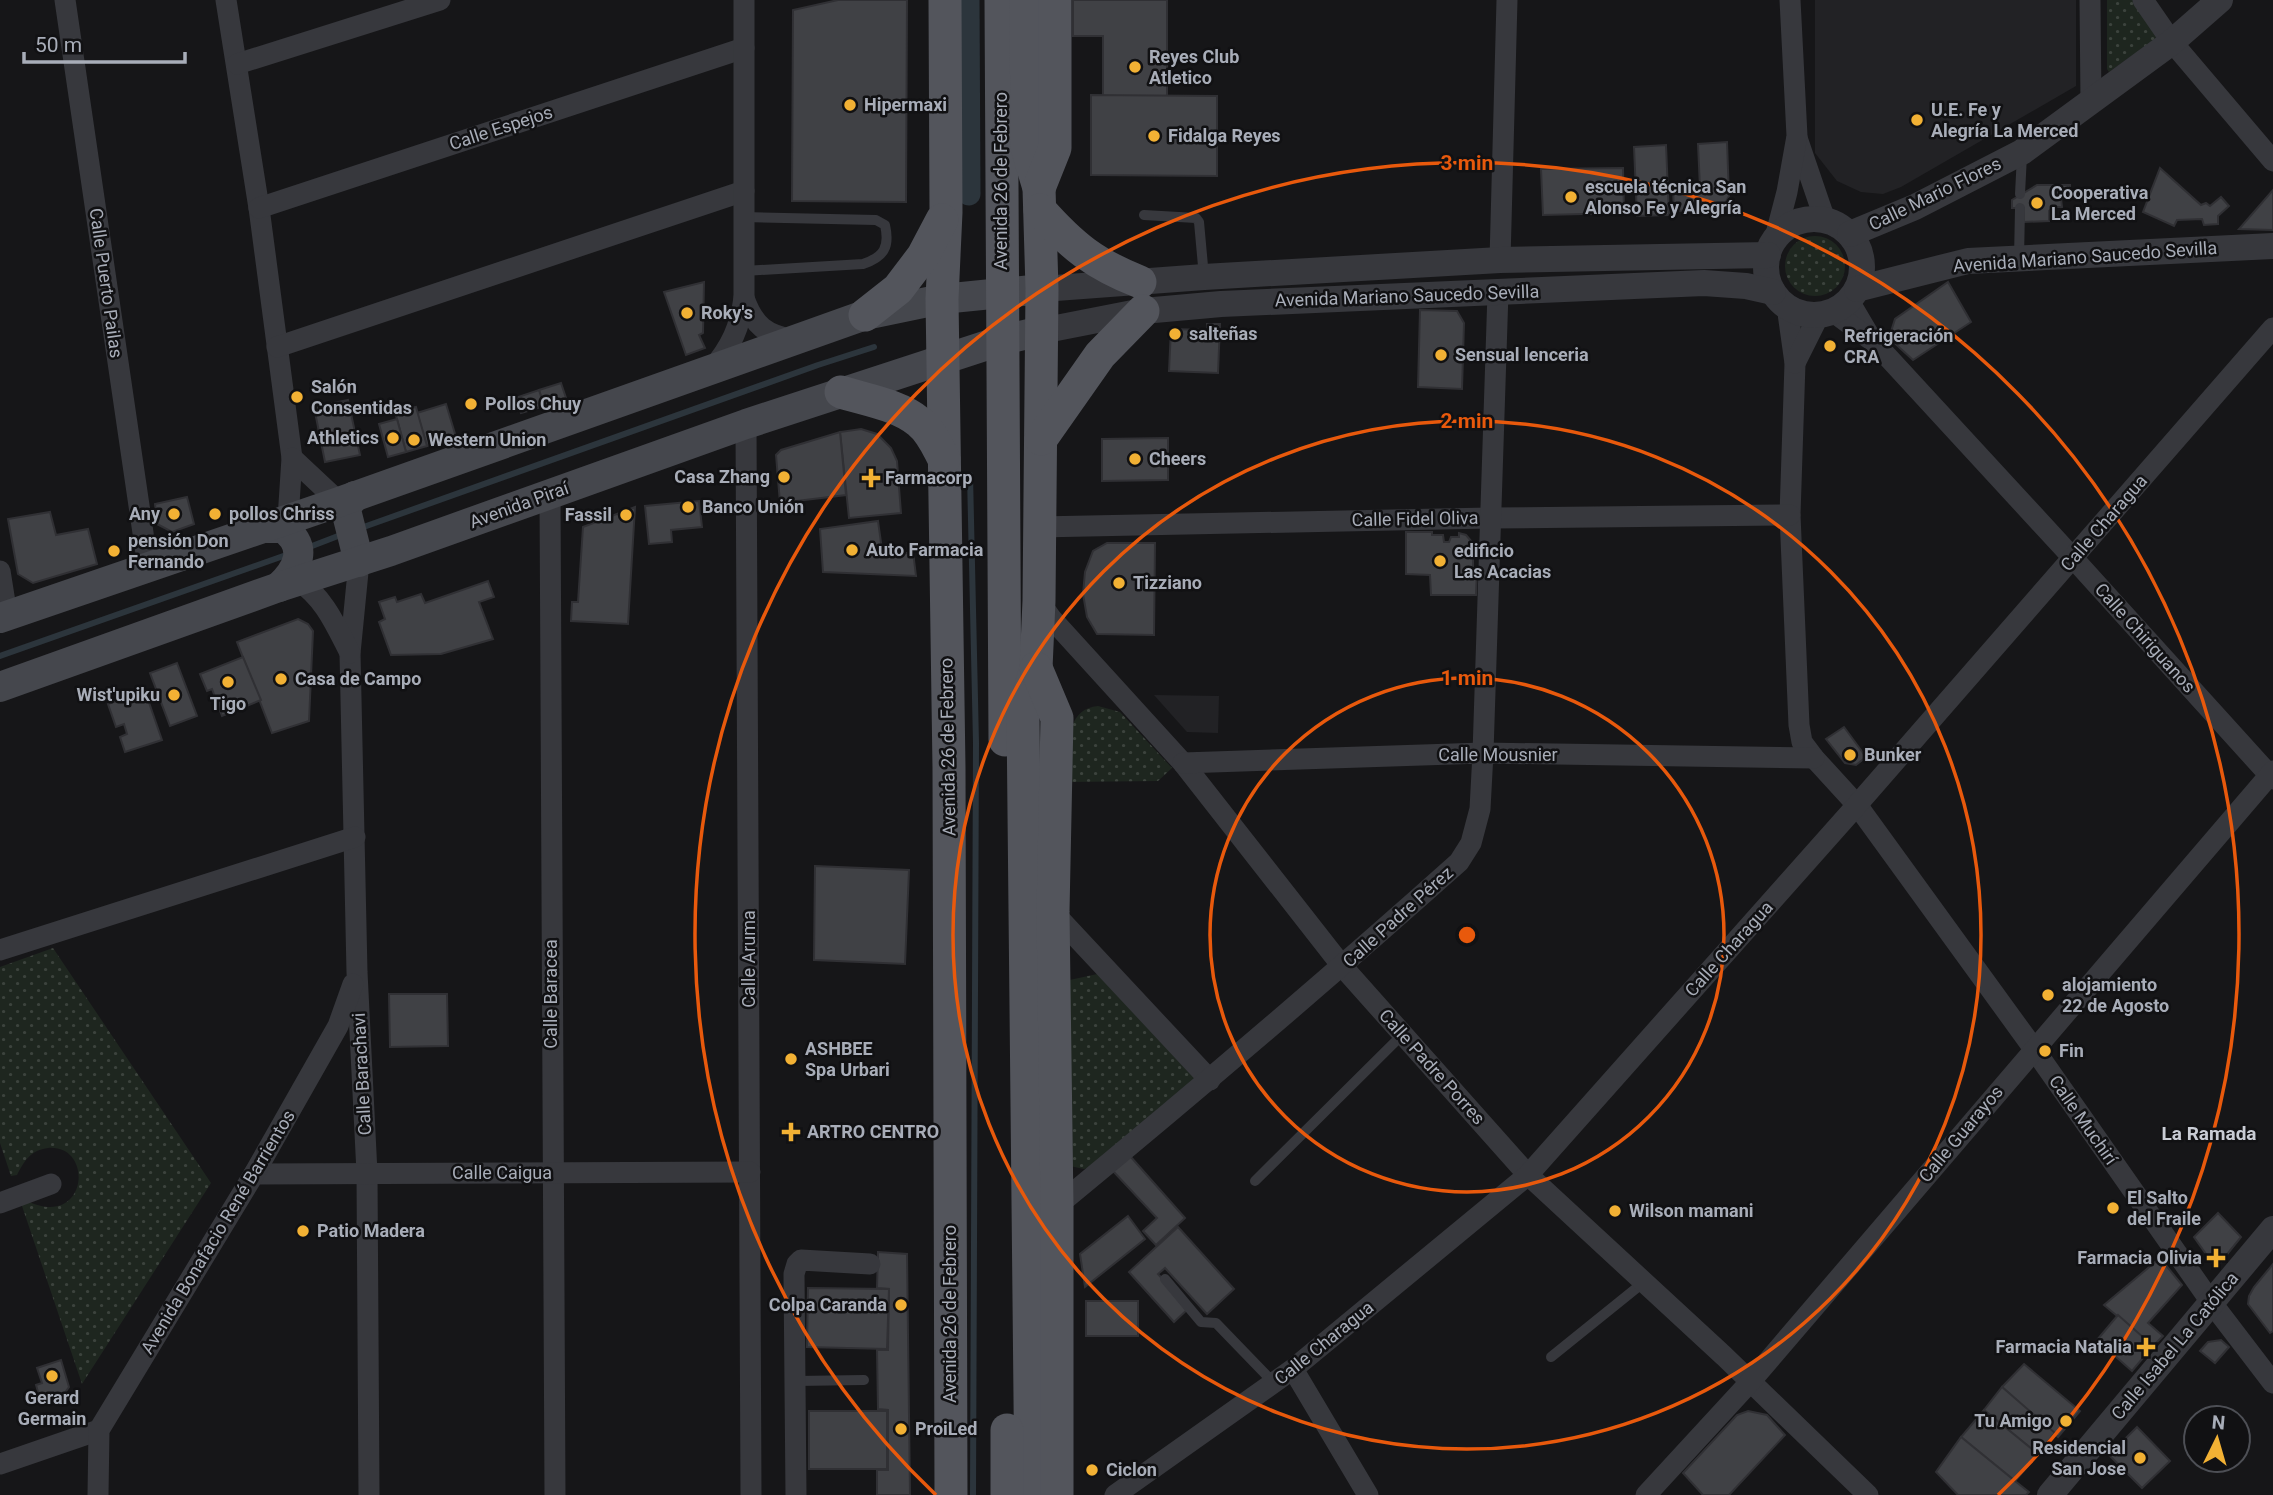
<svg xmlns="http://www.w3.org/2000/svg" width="2273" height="1495" font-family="Roboto,sans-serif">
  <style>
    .built { fill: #222225 }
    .grass { fill: url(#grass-dots) }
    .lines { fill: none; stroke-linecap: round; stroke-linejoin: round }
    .stream { stroke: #2c353c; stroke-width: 6 }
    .canal { stroke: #2c353c; stroke-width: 23 }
    .building { fill: #404145; stroke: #303034; stroke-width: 2 }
    .service { stroke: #37383d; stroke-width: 10 }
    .minor { stroke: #37383d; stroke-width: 21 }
    .tertiary { stroke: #37383d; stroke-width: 26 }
    .secondary { stroke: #45474d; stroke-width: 30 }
    .primary { stroke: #53555c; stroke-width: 33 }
    .ring { fill: none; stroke: #e8590c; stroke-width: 3.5 }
    .poi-dot { fill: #f2b134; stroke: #111113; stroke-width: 2.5 }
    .labels { text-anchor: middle; stroke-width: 5; stroke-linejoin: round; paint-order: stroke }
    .poi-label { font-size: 18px; font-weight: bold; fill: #a8adb8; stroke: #111113; text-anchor: start }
    .street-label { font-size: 18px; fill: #a8adb8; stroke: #111113 }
    .neighbourhood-label { font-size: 19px; font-weight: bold; fill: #c9ccd4; stroke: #111113 }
    .centre { fill: #e8590c; stroke: #111113; stroke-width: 3.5 }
    .ring-label { font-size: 21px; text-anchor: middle; font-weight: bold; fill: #e8590c; stroke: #111113; stroke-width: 5; stroke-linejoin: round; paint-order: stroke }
  </style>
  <defs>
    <pattern id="grass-dots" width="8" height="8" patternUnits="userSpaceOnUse" patternTransform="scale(1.75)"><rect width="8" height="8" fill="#1e261f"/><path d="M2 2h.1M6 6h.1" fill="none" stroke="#3c433d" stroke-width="1.8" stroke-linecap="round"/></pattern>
  </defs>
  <rect width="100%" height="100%" fill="#161618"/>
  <g class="built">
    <path d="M1815,0h261v86l-175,101 -18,7 -22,-2 -24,-11 -22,-28z"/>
    <path d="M1154,695l65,1 -1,37 -31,-1z"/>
  </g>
  <g class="grass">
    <path d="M2107,0h28l23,37 -49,35 -2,-3z"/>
    <circle cx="1815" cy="266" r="30"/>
    <path d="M1098,706l22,6 52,56 -14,13 -91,1c1,-26 -5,-73 31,-76z"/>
    <path d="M53,948l158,235 -129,201 -61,-181 6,-2c61,29 68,-57 21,-53 -17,2 -24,13 -31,27l-6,1 -11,-33v-176z"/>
    <path d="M1102,973l96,104 -104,89 -10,3 -14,-3 -5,-185z"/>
  </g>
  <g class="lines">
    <g class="stream">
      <path d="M970,475l6,268 -3,752"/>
      <path d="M358,529l460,-164 56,-18"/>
      <path d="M312,546l26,-10"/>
      <path d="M0,656l289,-102"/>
    </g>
    <path class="canal" d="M968,0l1,194"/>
  </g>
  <g class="building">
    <path d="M838,0h69l-1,202 -114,-1 1,-191z"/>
    <path d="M1073,0h94v97h-64v-61h-30z"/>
    <path d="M1091,95l126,1v80l-126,-1z"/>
    <path d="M1727,142l2,54 -7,13 -48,2 -1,-22 27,-1 -2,-44z"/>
    <path d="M1666,145l3,70 -32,1 -3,-69z"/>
    <path d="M1623,168l1,45 -81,2 -2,-46z"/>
    <path d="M2160,168l41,37 5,-2 4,3 11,-9 8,9 -11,10v8l-14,1 -2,-6 -25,1 -3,6 -31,-14z"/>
    <path d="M2037,185h33v13l-9,1 1,8h-9l-4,4v10l-25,1v-14h-12v-8z"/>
    <path d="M2273,190v40l-34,-1z"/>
    <path d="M704,282l-1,51 -4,2 6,13 -19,7 -22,-63z"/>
    <path d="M1948,282l23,40 -58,38 -24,-22 6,-19z"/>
    <path d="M1420,310l37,1 7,12 -2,66 -44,-2z"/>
    <path d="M1207,324h13l-2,49 -49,-2 2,-42 36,1z"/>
    <path d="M561,383l5,15 -22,8 -5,-16z"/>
    <path d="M539,390l5,16 -23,7 -6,-15z"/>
    <path d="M348,400l12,55 -35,7 -11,-55z"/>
    <path d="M446,404l10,33 -29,9 -10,-33z"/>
    <path d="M416,407l11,39 -21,6 -11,-40z"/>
    <path d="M397,419l9,33 -18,5 -9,-33z"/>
    <path d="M861,429l16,5 14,14 6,13 4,52 -52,5 -9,-86z"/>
    <path d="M840,432l6,63 -66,8 -4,-48 5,-5z"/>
    <path d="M1168,438v42l-66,1v-42z"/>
    <path d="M187,497l7,27 -22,8 -15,-8 -2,-20z"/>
    <path d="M699,501l3,26 -31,3 1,12 -23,2 -4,-38z"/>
    <path d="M635,507l-7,117 -57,-3 1,-19h6l5,-75z"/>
    <path d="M50,512l6,23 32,-6 9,35 -64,19 -15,-9 -10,-55z"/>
    <path d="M878,521l5,36 30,-5 3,24 -93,-4 -3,-43z"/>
    <path d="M1406,532h26v3h11l1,7h5l2,-5h8v-4l7,2 11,13 -1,4 -3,-1v19h4l-1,25h-45l-1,-20 -24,-1z"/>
    <path d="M1107,543h48l-1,92 -57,-1 -10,-17 -4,-23 2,-22 8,-21z"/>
    <path d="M488,581l6,16 -15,5 14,37 -52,15 -50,1 -12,-33 6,-3 -6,-17 16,-5 2,5 24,-8 4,9z"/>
    <path d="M298,619l10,5 5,7 -4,90 -37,12 -35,-91z"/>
    <path d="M243,657l18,43 -39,16 -10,-27 -5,2 -7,-17z"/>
    <path d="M177,663l20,53 -27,10 -20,-53z"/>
    <path d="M145,691l17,49 -37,12 -5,-15 7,-3 -3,-10 -8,3 -8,-23z"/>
    <path d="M1844,727l22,30 -10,8 -11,-2 -19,-24z"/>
    <path d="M815,866l94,4 -4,94 -91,-4z"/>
    <path d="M389,994h58l1,52 -58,1z"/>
    <path d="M1130,1156l55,62 -29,27 -13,-14 14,-13 -44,-47z"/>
    <path d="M2218,1213l23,24 -25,31 -22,-31z"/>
    <path d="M1128,1216l17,23 -60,48 -5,-33z"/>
    <path d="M1178,1227l56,62 -27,25 -42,-46 -7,6 31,34 -15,14 -45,-50z"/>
    <path d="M878,1252l29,2 3,241h-33v-25h11v-60l-10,-1 -1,-59h11l1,-61 -12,-1z"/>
    <path d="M2160,1258l22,27 -34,38 15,13 -10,10 -49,-41z"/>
    <path d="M2273,1264v67l-3,2 -22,-29 1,-8 5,-9z"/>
    <path d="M808,1288l81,1 -2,60 -80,-2z"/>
    <rect x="1086" y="1301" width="52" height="35"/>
    <path d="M2118,1315l35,31 -21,25 -35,-31z"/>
    <path d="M2221,1340l8,7 -14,16 -15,-12 8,-9z"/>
    <path d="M61,1360l8,27 -5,7 -23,8 -5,-17 6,-2 -5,-15z"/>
    <path d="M2024,1364l56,47 -22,26 -56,-50z"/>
    <path d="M2002,1387l53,46 -17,21 -54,-44z"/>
    <path d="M1984,1410l54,44 -23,27 -54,-44z"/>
    <rect x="809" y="1411" width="78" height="58"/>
    <path d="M1748,1411l19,4 18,20 -56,60h-26l-20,-22 54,-58z"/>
    <path d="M2137,1427l33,34 -28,27 -33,-33z"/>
    <path d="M1961,1437l54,44 14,11 -3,3h-68l-22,-23z"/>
  </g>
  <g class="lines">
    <g class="service">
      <path d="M2020,194l2,-39"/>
      <path d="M1144,215l52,3 3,4 5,55"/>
      <path d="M744,217l132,3 9,5c5,22 -1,32 -22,39l-119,7"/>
      <path d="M2019,259l1,-51"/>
      <path d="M1255,1181l148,-147"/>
      <path d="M1165,1279l36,43 15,1 58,60"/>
      <path d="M1551,1357l93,-75"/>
      <path d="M796,1381l68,-1"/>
    </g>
    <g class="minor">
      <path d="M65,0l83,567"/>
      <path d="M226,0l33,208 33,250 -4,61"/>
      <path d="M2090,0l1,103"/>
      <path d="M2143,0l29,42 101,119"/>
      <path d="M237,64l203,-64"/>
      <path d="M1797,138l28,82"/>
      <path d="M259,208l485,-160"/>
      <path d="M1775,238l12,-46 10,-56 -7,-136"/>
      <path d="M1500,260l7,-260"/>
      <path d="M744,298c10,28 22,37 50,42"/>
      <path d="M1849,301l20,34"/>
      <path d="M1787,306l8,57 -5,152 9,210 3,17 12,16 43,47 177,244 177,253 62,81"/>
      <path d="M1832,311l42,31 199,216 200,221"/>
      <path d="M277,347l467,-156"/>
      <path d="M1795,363l24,-48"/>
      <path d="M712,369c19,-22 28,-42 32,-71v-298"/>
      <path d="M746,424l5,1071"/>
      <path d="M292,458l47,44"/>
      <path d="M550,494l5,1001"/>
      <path d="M1039,527l451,-9 300,-3"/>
      <path d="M359,562l-9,91 7,319 10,201 2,322"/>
      <path d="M0,571l7,44"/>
      <path d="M298,581c26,16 38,45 52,72"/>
      <path d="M1039,601l12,17 132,145 159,203 186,209 196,181 144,139"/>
      <path d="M1183,763l300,-10 331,5"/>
      <path d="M1053,912l157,168"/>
      <path d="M0,950l355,-113"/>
      <path d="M254,1174l496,-2"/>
      <path d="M0,1203l51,-19"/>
      <path d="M1057,1206c136,-112 270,-226 402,-344l12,-19 9,-34 3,-56 15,-461"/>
      <path d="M1293,1369l75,126"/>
      <path d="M0,1464l99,-34"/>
      <path d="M98,1495l1,-65 155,-256 84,-148 15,-42"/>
      <path d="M796,1495l-2,-221 3,-10 4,-4 69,4"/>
      <path d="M1115,1495l178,-126 235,-194 329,-370 416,-477"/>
      <path d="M1646,1495l105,-114 522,-610"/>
    </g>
    <g class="tertiary">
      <circle cx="1814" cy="267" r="48"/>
      <path d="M1850,234l65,-27 107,-55 150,-110 48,-42"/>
      <path d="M1042,289l162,-12 296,-17 268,-5"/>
      <path d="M1857,289l111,-28 305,-15"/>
      <path d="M1041,331l102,-20 78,-7 483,-21 42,3 27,6"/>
      <path d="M2050,1495l223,-266"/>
    </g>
    <g class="secondary">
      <path d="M355,496l-6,7 -3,7 13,52"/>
      <path d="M261,528h22c26,19 15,41 -4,59"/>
      <path d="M0,618l339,-116 526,-187 77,-16 100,-10"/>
      <path d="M0,687l279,-100 112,-36 355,-127 257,-84 38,-9"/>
    </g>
    <g class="primary">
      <path d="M945,0l1,212 -4,87 7,469 2,727"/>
      <path d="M1001,0l4,740"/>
      <path d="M1026,0l1,148 12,40 3,101 -3,312 -3,67 -13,47 8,780"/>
      <path d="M1039,188l16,-40v-148"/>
      <path d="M1040,210c32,36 54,54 100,72"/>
      <path d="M865,315l33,-26 25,-33 19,-36"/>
      <path d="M841,392c25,8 58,13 78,30 12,9 18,24 25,37"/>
      <path d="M1041,439l59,-84 43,-44"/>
      <path d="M1036,668l21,50 -4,194 4,294v289"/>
      <path d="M1007,1430v65"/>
    </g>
  </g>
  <g class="ring">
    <circle cx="1467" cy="935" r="257"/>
    <circle cx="1467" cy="935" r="514"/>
    <path d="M936 1495A772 772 0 1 1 1998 1495"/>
  </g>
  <g class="poi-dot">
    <circle cx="1135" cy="67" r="7"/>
    <circle cx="850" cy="105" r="7"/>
    <circle cx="1917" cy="120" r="7"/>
    <circle cx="1154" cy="136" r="7"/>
    <circle cx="1571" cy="197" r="7"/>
    <circle cx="2037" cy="203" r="7"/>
    <circle cx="687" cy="313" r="7"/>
    <circle cx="1175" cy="334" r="7"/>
    <circle cx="1830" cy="346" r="7"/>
    <circle cx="1441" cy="355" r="7"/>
    <circle cx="297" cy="397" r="7"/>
    <circle cx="471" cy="404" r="7"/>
    <circle cx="393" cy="438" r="7"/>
    <circle cx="414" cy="440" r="7"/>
    <circle cx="1135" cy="459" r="7"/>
    <circle cx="784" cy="477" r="7"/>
    <path d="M867.5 467.5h7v7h7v7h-7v7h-7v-7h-7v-7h7z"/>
    <circle cx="688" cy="507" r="7"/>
    <circle cx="174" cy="514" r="7"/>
    <circle cx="215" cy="514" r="7"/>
    <circle cx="626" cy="515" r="7"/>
    <circle cx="852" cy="550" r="7"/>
    <circle cx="114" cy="551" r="7"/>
    <circle cx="1440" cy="561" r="7"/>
    <circle cx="1119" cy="583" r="7"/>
    <circle cx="281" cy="679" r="7"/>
    <circle cx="228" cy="682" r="7"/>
    <circle cx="174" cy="695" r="7"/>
    <circle cx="1850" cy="755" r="7"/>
    <circle cx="2048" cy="995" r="7"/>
    <circle cx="2045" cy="1051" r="7"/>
    <circle cx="791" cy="1059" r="7"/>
    <path d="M787.5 1121.5h7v7h7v7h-7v7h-7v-7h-7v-7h7z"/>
    <circle cx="2113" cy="1208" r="7"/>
    <circle cx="1615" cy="1211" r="7"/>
    <circle cx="303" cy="1231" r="7"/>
    <path d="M2212.5 1247.5h7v7h7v7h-7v7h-7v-7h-7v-7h7z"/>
    <circle cx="901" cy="1305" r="7"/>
    <path d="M2142.5 1336.5h7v7h7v7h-7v7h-7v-7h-7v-7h7z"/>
    <circle cx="52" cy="1376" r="7"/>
    <circle cx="2066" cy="1421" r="7"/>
    <circle cx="901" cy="1429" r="7"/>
    <circle cx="2140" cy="1458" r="7"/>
    <circle cx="1092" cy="1470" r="7"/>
  </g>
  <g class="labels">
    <g class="poi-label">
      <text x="1149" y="63">Reyes Club<tspan x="1149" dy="21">Atletico</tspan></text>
      <text x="864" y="111">Hipermaxi</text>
      <text x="1931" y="116">U.E. Fe y<tspan x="1931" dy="21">Alegría La Merced</tspan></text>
      <text x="1168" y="142">Fidalga Reyes</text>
      <text x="1585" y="193">escuela técnica San<tspan x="1585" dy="21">Alonso Fe y Alegría</tspan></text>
      <text x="2051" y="199">Cooperativa<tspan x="2051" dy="21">La Merced</tspan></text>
      <text x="701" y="319">Roky's</text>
      <text x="1189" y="340">salteñas</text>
      <text x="1844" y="342">Refrigeración<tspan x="1844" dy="21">CRA</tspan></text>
      <text x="1455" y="361">Sensual lenceria</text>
      <text x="311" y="393">Salón<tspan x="311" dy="21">Consentidas</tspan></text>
      <text x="485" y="410">Pollos Chuy</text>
      <text x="379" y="444" text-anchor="end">Athletics</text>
      <text x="428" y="446">Western Union</text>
      <text x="1149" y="465">Cheers</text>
      <text x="770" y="483" text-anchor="end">Casa Zhang</text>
      <text x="885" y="484">Farmacorp</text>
      <text x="702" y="513">Banco Unión</text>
      <text x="160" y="520" text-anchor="end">Any</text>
      <text x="229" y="520">pollos Chriss</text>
      <text x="612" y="521" text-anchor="end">Fassil</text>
      <text x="128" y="547">pensión Don<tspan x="128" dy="21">Fernando</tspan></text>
      <text x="866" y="556">Auto Farmacia</text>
      <text x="1454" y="557">edificio<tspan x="1454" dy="21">Las Acacias</tspan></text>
      <text x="1133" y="589">Tizziano</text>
      <text x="295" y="685">Casa de Campo</text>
      <text x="160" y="701" text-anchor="end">Wist'upiku</text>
      <text x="228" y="710" text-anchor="middle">Tigo</text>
      <text x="1864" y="761">Bunker</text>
      <text x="2062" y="991">alojamiento<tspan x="2062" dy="21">22 de Agosto</tspan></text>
      <text x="805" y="1055">ASHBEE<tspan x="805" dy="21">Spa Urbari</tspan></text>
      <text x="2059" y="1057">Fin</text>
      <text x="807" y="1138">ARTRO CENTRO</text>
      <text x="2127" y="1204">El Salto<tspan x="2127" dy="21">del Fraile</tspan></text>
      <text x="1629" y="1217">Wilson mamani</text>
      <text x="317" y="1237">Patio Madera</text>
      <text x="2202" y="1264" text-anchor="end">Farmacia Olivia</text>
      <text x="887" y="1311" text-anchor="end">Colpa Caranda</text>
      <text x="2132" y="1353" text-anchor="end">Farmacia Natalia</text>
      <text x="52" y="1404" text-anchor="middle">Gerard<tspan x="52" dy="21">Germain</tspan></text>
      <text x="2052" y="1427" text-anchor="end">Tu Amigo</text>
      <text x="915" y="1435">ProiLed</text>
      <text x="2126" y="1454" text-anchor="end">Residencial<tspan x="2126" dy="21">San Jose</tspan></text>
      <text x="1106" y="1476">Ciclon</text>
    </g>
    <g class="street-label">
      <text transform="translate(501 128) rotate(-18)" y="6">Calle Espejos</text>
      <text transform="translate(1001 181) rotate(-90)" y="6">Avenida 26 de Febrero</text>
      <text transform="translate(1935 194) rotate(-26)" y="6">Calle Mario Flores</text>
      <text transform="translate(2085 257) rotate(-4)" y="6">Avenida Mariano Saucedo Sevilla</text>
      <text transform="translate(106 283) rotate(82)" y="6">Calle Puerto Pailas</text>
      <text transform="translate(1407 296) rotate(-2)" y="6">Avenida Mariano Saucedo Sevilla</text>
      <text transform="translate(519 505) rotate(-20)" y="6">Avenida Piraí</text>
      <text transform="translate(1415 519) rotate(-1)" y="6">Calle Fidel Oliva</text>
      <text transform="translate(2104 523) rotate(-49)" y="6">Calle Charagua</text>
      <text transform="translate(2145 638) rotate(48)" y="6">Calle Chiriguanos</text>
      <text transform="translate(948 747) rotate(-91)" y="6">Avenida 26 de Febrero</text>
      <text x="1498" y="761">Calle Mousnier</text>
      <text transform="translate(1398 917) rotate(-42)" y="6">Calle Padre Pérez</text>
      <text transform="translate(1729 949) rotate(-48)" y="6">Calle Charagua</text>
      <text transform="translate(749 959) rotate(-90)" y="6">Calle Aruma</text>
      <text transform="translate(551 994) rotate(-90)" y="6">Calle Baracea</text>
      <text transform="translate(1432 1067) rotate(48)" y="6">Calle Padre Porres</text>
      <text transform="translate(362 1074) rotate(-93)" y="6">Calle Barachavi</text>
      <text transform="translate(2083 1120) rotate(55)" y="6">Calle Muchirí</text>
      <text transform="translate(1961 1134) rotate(-50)" y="6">Calle Guarayos</text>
      <text x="502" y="1179">Calle Caigua</text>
      <text transform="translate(218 1232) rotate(-59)" y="6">Avenida Bonafacio René Barrientos</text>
      <text transform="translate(950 1314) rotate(-90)" y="6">Avenida 26 de Febrero</text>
      <text transform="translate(1324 1343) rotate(-39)" y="6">Calle Charagua</text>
      <text transform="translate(2175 1346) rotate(-50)" y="6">Calle Isabel La Católica</text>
    </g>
    <g class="neighbourhood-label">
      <text x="2209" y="1140">La Ramada</text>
    </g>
  </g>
  <circle cx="1467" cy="935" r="10" class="centre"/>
  <g class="ring-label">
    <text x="1467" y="170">3 min</text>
    <text x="1467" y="428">2 min</text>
    <text x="1467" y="685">1 min</text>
  </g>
  <g transform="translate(2217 1439) rotate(5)"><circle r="33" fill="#111113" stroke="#4d4f55" stroke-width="2"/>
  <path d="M0-5L12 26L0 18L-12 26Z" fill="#f2b134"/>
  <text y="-10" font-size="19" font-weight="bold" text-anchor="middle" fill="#a8adb8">N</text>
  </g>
  <path d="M24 52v10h161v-10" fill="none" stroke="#a8adb8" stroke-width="3.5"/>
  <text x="35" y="52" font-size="21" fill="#a8adb8" stroke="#111113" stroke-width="5" paint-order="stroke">50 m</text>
</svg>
